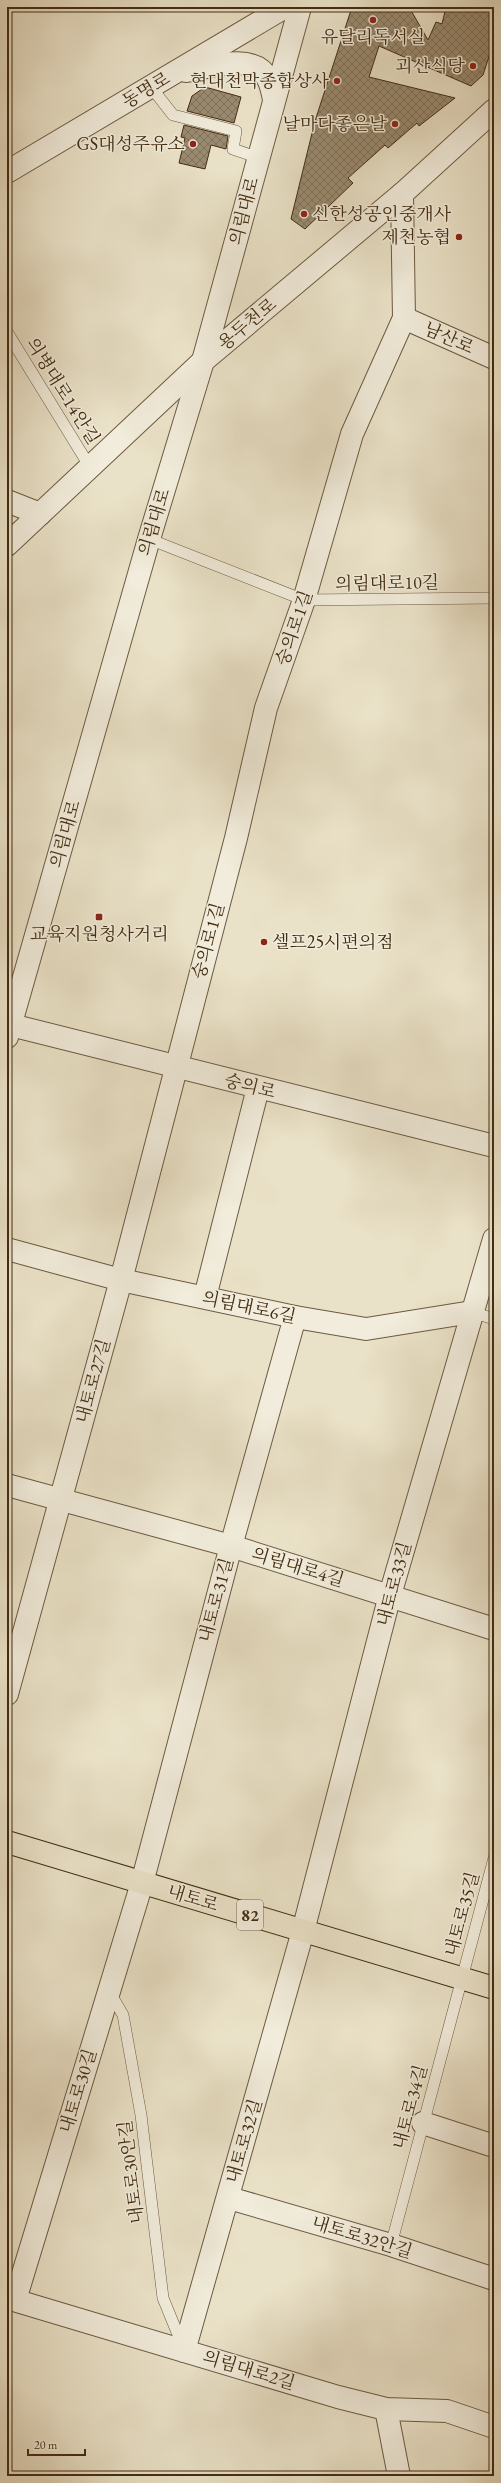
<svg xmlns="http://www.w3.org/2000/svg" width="501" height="2483" font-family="'EB Garamond','Noto Serif KR',serif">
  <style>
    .building { fill: url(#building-cross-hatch); stroke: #432c12 }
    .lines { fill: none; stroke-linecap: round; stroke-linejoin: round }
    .service-casing { stroke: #6d5a40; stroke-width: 12 }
    .minor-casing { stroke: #6d5a40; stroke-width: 24 }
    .tertiary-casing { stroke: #6d5a40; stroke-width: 24 }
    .primary-casing { stroke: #432c12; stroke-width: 24 }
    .service { stroke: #f1ecdb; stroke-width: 11 }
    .minor { stroke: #f1ecdb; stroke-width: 22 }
    .tertiary { stroke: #f1ecdb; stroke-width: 22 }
    .primary { stroke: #eae2c8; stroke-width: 22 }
    .poi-dot { fill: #8f2418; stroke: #f1ecdb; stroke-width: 1.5 }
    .labels { text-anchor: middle; stroke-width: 3; stroke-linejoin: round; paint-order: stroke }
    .shield { fill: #f1ecdb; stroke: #77664e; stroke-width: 1 }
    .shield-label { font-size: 17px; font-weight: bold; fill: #432c12 }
    .poi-label { font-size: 18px; fill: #432c12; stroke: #f1ecdb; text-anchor: end }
    .street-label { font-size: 18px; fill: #432c12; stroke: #f1ecdb }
  </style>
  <defs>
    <pattern id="building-cross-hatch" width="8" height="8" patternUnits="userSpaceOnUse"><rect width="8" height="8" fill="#9a8b71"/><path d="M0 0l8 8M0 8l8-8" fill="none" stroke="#7f725b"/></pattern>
  </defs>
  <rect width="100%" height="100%" fill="#eae2c8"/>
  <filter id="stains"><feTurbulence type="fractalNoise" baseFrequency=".005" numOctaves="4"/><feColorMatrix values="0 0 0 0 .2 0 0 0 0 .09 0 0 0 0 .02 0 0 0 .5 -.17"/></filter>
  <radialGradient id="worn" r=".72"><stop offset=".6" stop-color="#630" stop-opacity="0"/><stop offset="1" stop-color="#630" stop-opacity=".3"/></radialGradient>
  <g class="building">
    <path d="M352,7h57l19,33 8,-18 6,2 4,-17h48v34l-11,34 -12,11 -92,-40 -10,31 86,21 -36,28 -2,-3 -29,25 -3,-3 -37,33 5,5 -48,46 -14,-10 24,-98z"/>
    <path d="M205,87l36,10 -7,26 -47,-12 5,-15z"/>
    <path d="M184,125l44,11 -2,13 -15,-4 -6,24 -26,-6 6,-25 -4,-1z"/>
  </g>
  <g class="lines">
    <defs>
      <g id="service">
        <path d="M151,87l22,28 63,16 -3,18 26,9"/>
        <path d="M7,332l83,135"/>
        <path d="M149,539l155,61 190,-2"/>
        <path d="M472,1312l22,7"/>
        <path d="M109,1991l14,24 18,100 22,183 20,49"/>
        <path d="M391,2245l103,-387"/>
      </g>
      <g id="minor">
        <path d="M404,318l90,40"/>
        <path d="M7,501l33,13"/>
        <path d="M7,1249l114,31 174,37 71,12 106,-17"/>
        <path d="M205,1297l53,-209"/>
        <path d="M7,1485l224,61 263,83"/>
        <path d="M7,1694l114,-414 115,-442 30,-130 38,-108 48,-166 52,-116 -2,-124"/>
        <path d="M423,2123l71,23"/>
        <path d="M229,2198l162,47 103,34"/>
        <path d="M7,2298l331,99 48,12 61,2 47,16"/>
        <path d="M15,2300l127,-417 89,-337 64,-229"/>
        <path d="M184,2351l119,-420 87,-336 104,-356"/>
        <path d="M386,2409l13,67"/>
      </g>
      <g id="tertiary">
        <path d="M186,71c23,-4 69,-19 82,8 3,6 5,15 6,21"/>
        <path d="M7,172l278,-165"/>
        <path d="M7,545l196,-184 199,-167 92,-84"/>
        <path d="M11,1025l483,121"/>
        <path d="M7,1037l142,-498 54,-178 97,-354"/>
      </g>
      <path id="primary" d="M7,1842l487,146"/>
    </defs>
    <use href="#service" class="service-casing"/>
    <use href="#minor" class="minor-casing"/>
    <use href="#tertiary" class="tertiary-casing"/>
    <use href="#primary" class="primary-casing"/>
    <use href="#service" class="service"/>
    <use href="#minor" class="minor"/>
    <use href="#tertiary" class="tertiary"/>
    <use href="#primary" class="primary"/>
  </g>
  <g class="poi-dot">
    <circle cx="373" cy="20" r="4"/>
    <circle cx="473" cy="66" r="4"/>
    <circle cx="337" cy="81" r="4"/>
    <circle cx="395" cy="124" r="4"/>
    <circle cx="193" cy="144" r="4"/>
    <circle cx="304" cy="214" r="4"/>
    <circle cx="459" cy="237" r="4"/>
    <rect x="95" y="913" width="8" height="8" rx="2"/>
    <circle cx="264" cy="942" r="4"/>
  </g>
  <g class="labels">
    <rect class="shield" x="237" y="1900" width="26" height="30" rx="3"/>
    <g class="shield-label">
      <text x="250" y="1921">82</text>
    </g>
    <g class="poi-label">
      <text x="373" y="43" text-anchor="middle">유달리독서실</text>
      <text x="465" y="72">괴산식당</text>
      <text x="329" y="87">현대천막종합상사</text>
      <text x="387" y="130">날마다좋은날</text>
      <text x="185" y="150">GS대성주유소</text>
      <text x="312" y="220" text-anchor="start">신한성공인중개사</text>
      <text x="451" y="243">제천농협</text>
      <text x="99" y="940" text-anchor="middle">교육지원청사거리</text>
      <text x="272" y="948" text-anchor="start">셀프25시편의점</text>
    </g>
    <g class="street-label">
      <text transform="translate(146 90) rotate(-31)" y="6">동명로</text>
      <text transform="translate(244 211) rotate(-75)" y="6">의림대로</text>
      <text transform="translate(247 324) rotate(-40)" y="6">용두천로</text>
      <text transform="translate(449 338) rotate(24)" y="6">남산로</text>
      <text transform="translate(63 391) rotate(58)" y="6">의병대로14안길</text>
      <text transform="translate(154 522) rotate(-73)" y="6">의림대로</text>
      <text transform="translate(387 583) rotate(-1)" y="6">의림대로10길</text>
      <text transform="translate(294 628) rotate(-71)" y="6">숭의로1길</text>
      <text transform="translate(65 834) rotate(-74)" y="6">의림대로</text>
      <text transform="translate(208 941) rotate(-75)" y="6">숭의로1길</text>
      <text transform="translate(250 1086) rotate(14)" y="6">숭의로</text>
      <text transform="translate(249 1307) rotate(12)" y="6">의림대로6길</text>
      <text transform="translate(93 1381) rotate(-75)" y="6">내토로27길</text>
      <text transform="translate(298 1567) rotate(17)" y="6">의림대로4길</text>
      <text transform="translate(394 1584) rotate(-75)" y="6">내토로33길</text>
      <text transform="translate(216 1600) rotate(-75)" y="6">내토로31길</text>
      <text transform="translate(193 1898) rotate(17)" y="6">내토로</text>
      <text transform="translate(462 1914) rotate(-75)" y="6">내토로35길</text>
      <text transform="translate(78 2091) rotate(-73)" y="6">내토로30길</text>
      <text transform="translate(410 2107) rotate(-75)" y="6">내토로34길</text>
      <text transform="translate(244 2141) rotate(-74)" y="6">내토로32길</text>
      <text transform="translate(131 2172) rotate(-97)" y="6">내토로30안길</text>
      <text transform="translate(362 2237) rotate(17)" y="6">내토로32안길</text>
      <text transform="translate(249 2370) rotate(17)" y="6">의림대로2길</text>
    </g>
  </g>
  <rect width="501" height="2483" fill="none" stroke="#eae2c8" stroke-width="24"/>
  <rect x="8" y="8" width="485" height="2467" fill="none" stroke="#432c12" stroke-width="2"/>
  <rect x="12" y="12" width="477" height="2459" fill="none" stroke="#432c12"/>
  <path d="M28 2449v6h57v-6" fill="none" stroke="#432c12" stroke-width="2"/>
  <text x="34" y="2449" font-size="12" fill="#432c12" stroke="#f1ecdb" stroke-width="3" paint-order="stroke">20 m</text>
  <rect width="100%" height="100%" filter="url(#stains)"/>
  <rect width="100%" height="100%" fill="url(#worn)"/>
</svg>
